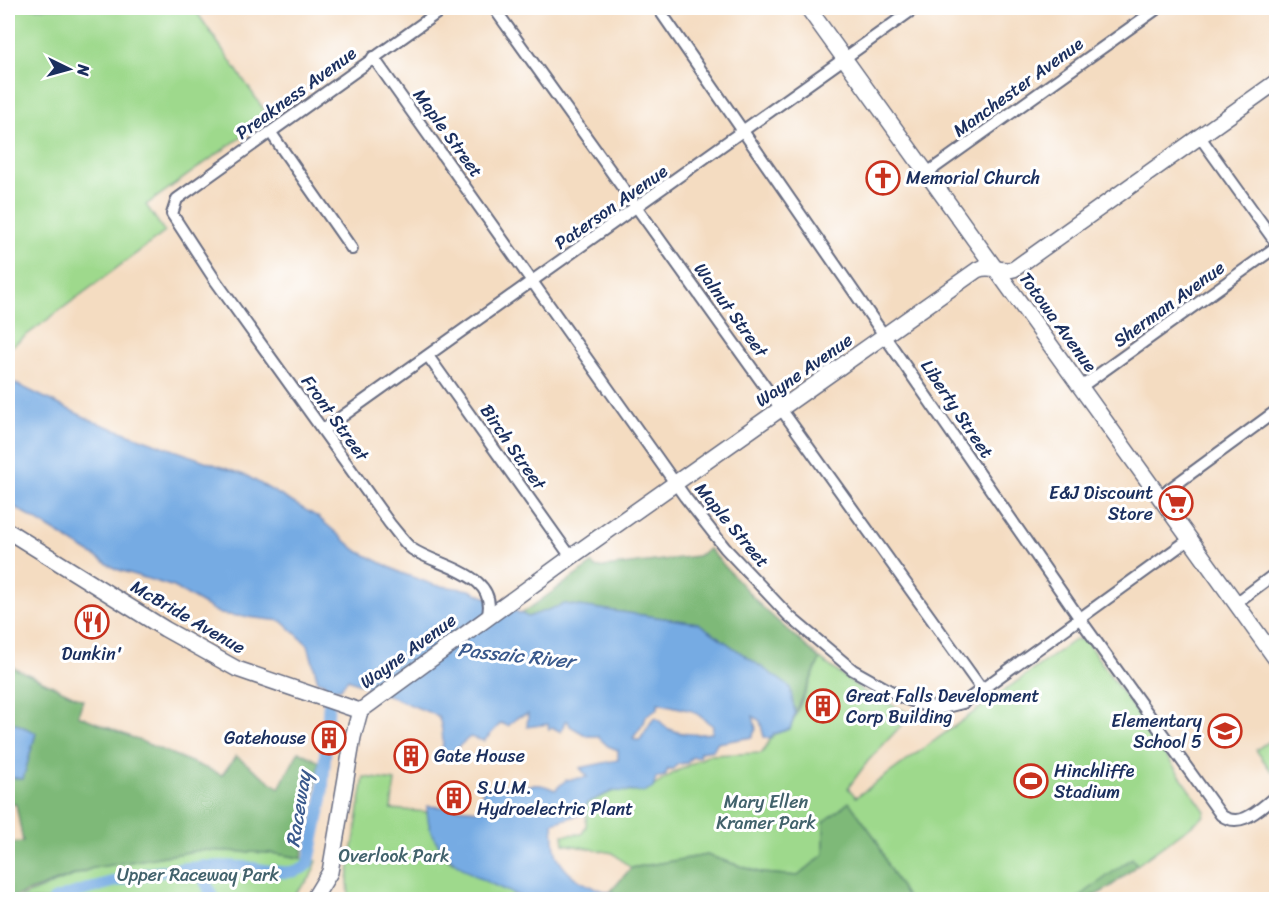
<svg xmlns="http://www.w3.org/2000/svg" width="1284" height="907" font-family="Sriracha,sans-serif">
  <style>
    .green { fill: #9ed98c; stroke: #5c8475; stroke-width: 1.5 }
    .forest { fill: #7eb978; stroke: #4c746b; stroke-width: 1.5 }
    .water { fill: #76abe3; stroke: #486da0; stroke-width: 1.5; fill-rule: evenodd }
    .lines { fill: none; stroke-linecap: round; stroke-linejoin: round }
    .canal { stroke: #76abe3; stroke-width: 12 }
    .street-casing { stroke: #676c81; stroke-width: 14 }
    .secondary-casing { stroke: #676c81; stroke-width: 18 }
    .street { stroke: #fff; stroke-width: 10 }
    .secondary { stroke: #fff; stroke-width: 15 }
    .labels { text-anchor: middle; stroke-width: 6; stroke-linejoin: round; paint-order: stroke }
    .street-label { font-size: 18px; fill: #1b2f5e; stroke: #fff }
    .poi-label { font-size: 18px; fill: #1b2f5e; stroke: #fff; text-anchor: start }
    .park-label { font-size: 18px; fill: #42626c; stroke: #fff }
    .water-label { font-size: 20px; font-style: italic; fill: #3b5a8d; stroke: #fff }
  </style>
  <rect width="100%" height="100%" fill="#fff"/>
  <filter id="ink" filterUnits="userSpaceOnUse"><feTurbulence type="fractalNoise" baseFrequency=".0167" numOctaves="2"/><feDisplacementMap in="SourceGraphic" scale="12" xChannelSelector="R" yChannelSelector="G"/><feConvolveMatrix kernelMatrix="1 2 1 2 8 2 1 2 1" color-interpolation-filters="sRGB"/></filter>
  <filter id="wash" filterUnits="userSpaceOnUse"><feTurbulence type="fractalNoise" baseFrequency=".008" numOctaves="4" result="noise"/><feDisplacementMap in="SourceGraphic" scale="24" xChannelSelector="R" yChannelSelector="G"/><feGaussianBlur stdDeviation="1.35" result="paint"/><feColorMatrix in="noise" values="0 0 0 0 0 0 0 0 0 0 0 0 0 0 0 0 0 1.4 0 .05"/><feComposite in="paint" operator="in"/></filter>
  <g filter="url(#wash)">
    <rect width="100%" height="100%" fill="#f4dcc1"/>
    <g class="green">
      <path d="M8,8h186l75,109 -123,88 19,27 -157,117z"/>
      <path d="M1076,639l10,2 119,170 -2,6 -66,48 -5,-6 -56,41 -168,-1 -19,-31 -13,-29 -27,-36 -25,19v32l-26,22 -36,-3 -55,-18 -76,13 -18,-15 -49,-9 -1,-9 19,-1 4,-8 1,-23 26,-12 32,1 30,-20 34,-17 53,-2 12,-19 16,-5 30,-70 49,36 43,19 -44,47 -20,27 8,9z"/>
      <path d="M1276,736v31l-5,4 -15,-21z"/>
      <path d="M364,777l31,4 -4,28 36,3 22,48 65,33 -2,7h-163l-1,-21z"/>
      <path d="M201,850l70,3 46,8 -7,17 -20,21 -277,1 80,-32z"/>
    </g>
    <g class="forest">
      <path d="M709,549l53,58 58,52 -25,55 -6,-27 -91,-64 -133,-19 -37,13 -7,-3 71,-50 5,4 100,-12z"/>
      <path d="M8,665l75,35 -5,15 144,60 14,-19 43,32 20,-37 20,11 -17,96 -31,-5 -70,-3 -108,18 -85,31v-56l15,-1 -7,-38h-8v-27l15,2 13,-46 -28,-13z"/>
      <path d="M849,802l27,37 13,29 19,31 -271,1 -27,-8 21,-24 76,-13 54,18 37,3 26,-22v-32z"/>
      <path d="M1132,858l5,7c-17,14 -38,35 -61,34z"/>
    </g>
    <g class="water">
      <path d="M8,380l87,42 152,54 71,41 38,33 45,23 33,12 36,5 58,27 37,-13 133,19 92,64 5,27 -5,15 -16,5 -4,5 -6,-2 -4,-16 -7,-5 3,13 -4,8 -35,6 -4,7 -13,2 -1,5h-7l-5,6 -9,1 -5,5h-5l-3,7 -9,2 -3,10 -8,4 -32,-1 -26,12 -2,10 -32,10c1,10 0,24 4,33 14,31 51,36 80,43l-109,1c-43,-19 -102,-38 -101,-94l54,4 2,-24 6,4c11,-6 16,-4 28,-4 18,0 20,-5 38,4l11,-10 22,-3 -8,-9 38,-8v-10l-10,-4 -11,-10h-10l-17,-10 -2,-5h-3l-4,11 -9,-5 -3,3 -1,-6 -21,3 1,-13 -10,3 -10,9 -7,-3 -17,18 -14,-4 -28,23c1,-17 2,-31 -4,-44l-90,-37 -8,10 -22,-8 -10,-36 -26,-24 -62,-7 -46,-27 -58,-18 -108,-66zM658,703l35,8 20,15 -1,7c-13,2 -33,2 -45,-5 -3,-3 -7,-7 -11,-10l-3,1 -13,21h-5l-2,-2 11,-15 2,-7 12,-8z"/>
      <path d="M8,720l28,13 -13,46 -15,-2z"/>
    </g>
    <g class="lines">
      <g class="canal">
        <path d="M203,866l-1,9 12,25"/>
        <path d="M54,900c61,-21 126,-38 190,-33 20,1 51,14 65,-5l13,-63 8,-112"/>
      </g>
    </g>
  </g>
  <g filter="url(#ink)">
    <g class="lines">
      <defs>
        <g id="street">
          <path d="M444,8l-267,191 -5,15 43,66 175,244c7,8 14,19 22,25 27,18 89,25 75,69"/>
          <path d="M494,8l489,683"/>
          <path d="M658,8l422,611 141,196c20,15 39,-7 55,-19"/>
          <path d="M373,57l312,440 40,51 64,68 64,54 50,28 23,8 17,2 20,-5 228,-165"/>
          <path d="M271,133l81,116"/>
          <path d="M1200,137l76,106"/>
          <path d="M927,173l231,-165"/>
          <path d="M428,356l143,201"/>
          <path d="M1081,387l195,-140"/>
          <path d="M323,430l592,-422"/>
          <path d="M1160,496l116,-85"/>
          <path d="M1236,603l40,-30"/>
          <path d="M1274,900l2,-2"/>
        </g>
        <g id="secondary">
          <path d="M808,8l468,651"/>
          <path d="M8,531l157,98 72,40 123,42"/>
          <path d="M360,711l211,-154 406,-287c12,-6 25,3 37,-1l262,-187"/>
          <path d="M313,900l17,-28 23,-135 7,-26"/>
        </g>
      </defs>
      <use href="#street" class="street-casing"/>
      <use href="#secondary" class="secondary-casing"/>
      <use href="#street" class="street"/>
      <use href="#secondary" class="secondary"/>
    </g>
  </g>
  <defs>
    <symbol id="church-ring" viewBox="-11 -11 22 22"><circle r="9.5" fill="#fff" stroke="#c8321e" stroke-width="1.5"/><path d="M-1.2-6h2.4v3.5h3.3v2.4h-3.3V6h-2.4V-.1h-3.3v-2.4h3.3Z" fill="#c8321e"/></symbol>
    <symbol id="supermarket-ring" viewBox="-11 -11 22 22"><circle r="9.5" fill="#fff" stroke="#c8321e" stroke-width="1.5"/><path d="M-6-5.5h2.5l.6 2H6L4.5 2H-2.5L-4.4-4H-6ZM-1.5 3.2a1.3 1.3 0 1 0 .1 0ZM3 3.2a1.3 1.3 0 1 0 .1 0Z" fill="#c8321e"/></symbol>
    <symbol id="restaurant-ring" viewBox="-11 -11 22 22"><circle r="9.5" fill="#fff" stroke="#c8321e" stroke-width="1.5"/><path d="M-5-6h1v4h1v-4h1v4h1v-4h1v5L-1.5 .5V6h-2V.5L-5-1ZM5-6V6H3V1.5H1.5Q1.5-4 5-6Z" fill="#c8321e"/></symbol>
    <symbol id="building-ring" viewBox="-11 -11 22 22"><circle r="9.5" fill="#fff" stroke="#c8321e" stroke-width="1.5"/><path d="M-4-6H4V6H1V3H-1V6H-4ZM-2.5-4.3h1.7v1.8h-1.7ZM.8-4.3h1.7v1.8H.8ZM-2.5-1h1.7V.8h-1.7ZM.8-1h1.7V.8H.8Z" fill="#c8321e"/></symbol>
    <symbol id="school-ring" viewBox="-11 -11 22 22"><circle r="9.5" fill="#fff" stroke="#c8321e" stroke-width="1.5"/><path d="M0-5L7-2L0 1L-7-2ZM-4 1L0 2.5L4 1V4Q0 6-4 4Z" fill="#c8321e"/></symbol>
    <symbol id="stadium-ring" viewBox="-11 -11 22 22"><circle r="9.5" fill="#fff" stroke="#c8321e" stroke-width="1.5"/><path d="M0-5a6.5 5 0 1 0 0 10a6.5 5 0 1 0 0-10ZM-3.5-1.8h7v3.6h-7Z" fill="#c8321e"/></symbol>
  </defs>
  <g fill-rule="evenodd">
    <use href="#church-ring" x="864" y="159" width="38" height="38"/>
    <use href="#supermarket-ring" x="1157" y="484" width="38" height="38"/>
    <use href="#restaurant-ring" x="73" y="603" width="38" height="38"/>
    <use href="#building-ring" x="804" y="687" width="38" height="38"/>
    <use href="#school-ring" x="1206" y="712" width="38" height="38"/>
    <use href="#building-ring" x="310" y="719" width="38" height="38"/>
    <use href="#building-ring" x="392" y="737" width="38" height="38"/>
    <use href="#stadium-ring" x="1012" y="762" width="38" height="38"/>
    <use href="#building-ring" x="435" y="779" width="38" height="38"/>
  </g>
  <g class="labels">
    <g class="street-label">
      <text transform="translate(1018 87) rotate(-36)" y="6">Manchester Avenue</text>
      <text transform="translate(296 93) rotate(-36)" y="6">Preakness Avenue</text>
      <text transform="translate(448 133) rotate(54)" y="6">Maple Street</text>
      <text transform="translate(611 207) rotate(-35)" y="6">Paterson Avenue</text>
      <text transform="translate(1169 304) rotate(-36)" y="6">Sherman Avenue</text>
      <text transform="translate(731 310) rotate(54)" y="6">Walnut Street</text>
      <text transform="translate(1058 322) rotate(54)" y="6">Totowa Avenue</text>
      <text transform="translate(804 370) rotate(-35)" y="6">Wayne Avenue</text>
      <text transform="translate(957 409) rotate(56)" y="6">Liberty Street</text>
      <text transform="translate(335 418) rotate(54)" y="6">Front Street</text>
      <text transform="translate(513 447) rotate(55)" y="6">Birch Street</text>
      <text transform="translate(732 525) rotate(50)" y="6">Maple Street</text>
      <text transform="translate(188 617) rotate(30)" y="6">McBride Avenue</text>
      <text transform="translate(408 651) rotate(-36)" y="6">Wayne Avenue</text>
    </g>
    <g class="poi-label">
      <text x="906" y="184">Memorial Church</text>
      <text x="1153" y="499" text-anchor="end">E&amp;J Discount<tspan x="1153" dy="21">Store</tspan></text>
      <text x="92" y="660" text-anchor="middle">Dunkin'</text>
      <text x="846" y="702">Great Falls Development<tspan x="846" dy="21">Corp Building</tspan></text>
      <text x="1202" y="727" text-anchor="end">Elementary<tspan x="1202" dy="21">School 5</tspan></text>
      <text x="306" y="744" text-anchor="end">Gatehouse</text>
      <text x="434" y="762">Gate House</text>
      <text x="1054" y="777">Hinchliffe<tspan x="1054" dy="21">Stadium</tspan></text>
      <text x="477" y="794">S.U.M.<tspan x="477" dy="21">Hydroelectric Plant</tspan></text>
    </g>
    <g class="park-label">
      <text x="766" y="808">Mary Ellen<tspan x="766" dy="21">Kramer Park</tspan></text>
      <text x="394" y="862">Overlook Park</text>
      <text x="198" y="881">Upper Raceway Park</text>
    </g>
    <g class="water-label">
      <text transform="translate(516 655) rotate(6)" y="7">Passaic River</text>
      <text transform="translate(298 809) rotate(-81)" y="7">Raceway</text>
    </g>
  </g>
  <rect width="1284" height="907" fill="none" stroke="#fff" stroke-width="30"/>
  <g transform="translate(69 69) rotate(95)" stroke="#ffffff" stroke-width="4.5" paint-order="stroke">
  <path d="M0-4.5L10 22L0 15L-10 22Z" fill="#1b2f5e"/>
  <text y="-9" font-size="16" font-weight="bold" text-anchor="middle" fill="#1b2f5e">N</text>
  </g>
</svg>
